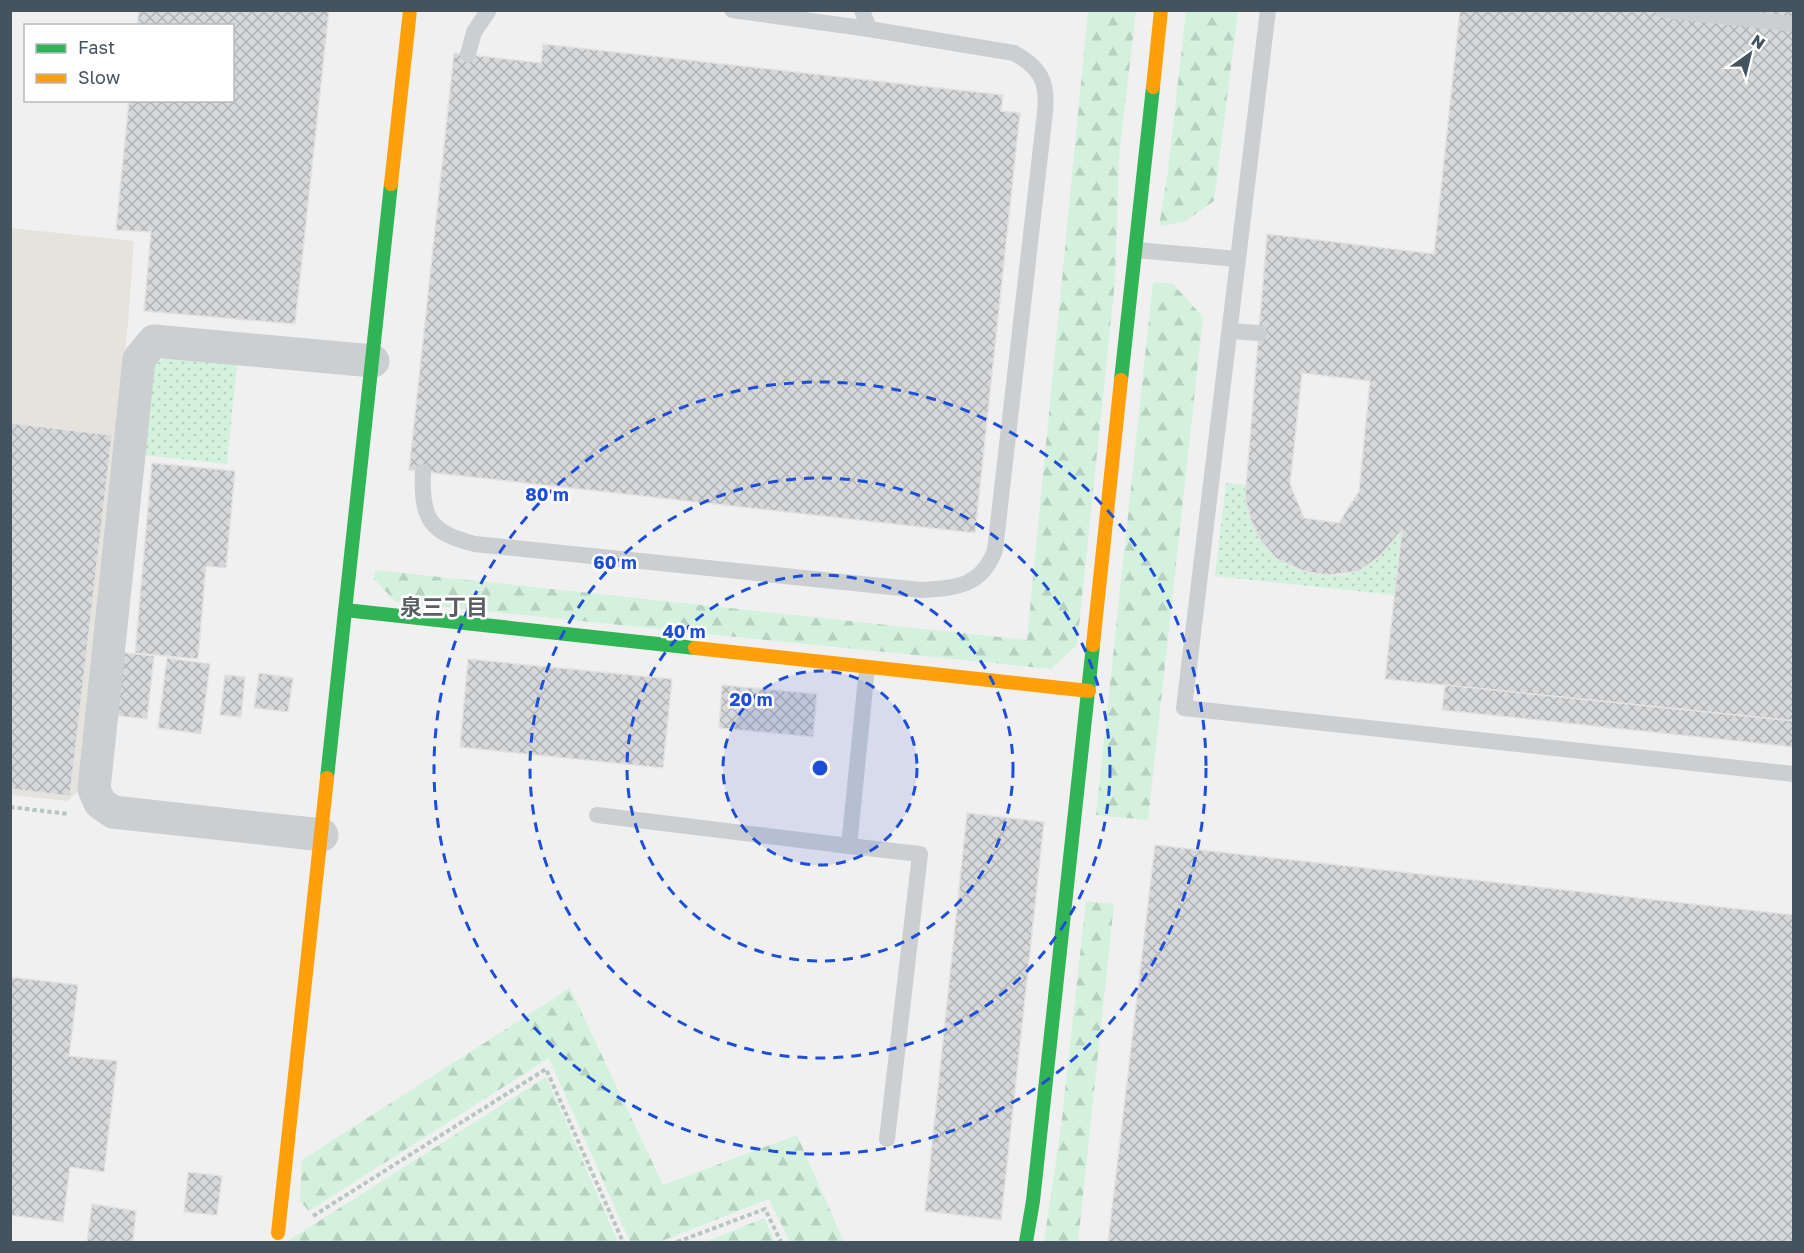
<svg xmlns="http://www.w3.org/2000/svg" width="1804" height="1253" font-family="'Golos Text','Noto Sans JP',sans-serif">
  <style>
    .commercial { fill: #e6e3dd }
    .grass { fill: url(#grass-dots) }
    .forest { fill: url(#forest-firs) }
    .building { fill: url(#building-cross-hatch); stroke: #e2e2e3; stroke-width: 1.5; fill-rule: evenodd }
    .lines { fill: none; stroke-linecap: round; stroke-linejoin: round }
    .path { stroke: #b8c6c0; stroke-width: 4; stroke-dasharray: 4.5 3; stroke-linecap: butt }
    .lane { stroke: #cbcfd1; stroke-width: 16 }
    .street { stroke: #cbcfd1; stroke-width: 33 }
    .fast { stroke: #30b455; stroke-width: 14 }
    .slow { stroke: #ff9f0a; stroke-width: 14 }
    .ring { fill: none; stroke: #1d4ed8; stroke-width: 3; stroke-dasharray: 10 8 }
    .labels { text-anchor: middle; stroke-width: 5; stroke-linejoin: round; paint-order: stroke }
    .neighbourhood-label { font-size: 22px; font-weight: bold; fill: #5b5f64; stroke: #fff }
    .centre { fill: #1d4ed8; stroke: #fff; stroke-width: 3 }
    .ring-label { font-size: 18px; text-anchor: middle; font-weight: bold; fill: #1d4ed8; stroke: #fff; stroke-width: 5; stroke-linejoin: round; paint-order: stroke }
  </style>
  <defs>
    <pattern id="grass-dots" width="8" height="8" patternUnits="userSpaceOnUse" patternTransform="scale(1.5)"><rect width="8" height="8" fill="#d3f1dd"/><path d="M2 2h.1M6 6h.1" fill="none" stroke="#b6d1c0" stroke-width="1.8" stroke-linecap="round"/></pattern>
    <pattern id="forest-firs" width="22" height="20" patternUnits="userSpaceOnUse" patternTransform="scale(1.5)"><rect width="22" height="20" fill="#d3f1dd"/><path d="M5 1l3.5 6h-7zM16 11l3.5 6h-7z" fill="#b6d1c0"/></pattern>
    <pattern id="building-cross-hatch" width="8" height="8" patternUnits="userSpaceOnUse" patternTransform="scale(1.5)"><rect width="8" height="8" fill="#d7d8da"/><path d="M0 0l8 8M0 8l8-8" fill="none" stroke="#b0b2b4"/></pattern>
  </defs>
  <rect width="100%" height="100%" fill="#f1f0f0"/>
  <path class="commercial" d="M11,228l123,13 -6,82 -50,468 -11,10 -56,-6z"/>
  <g class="grass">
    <path d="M166,357l71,6 -10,101 -84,-9 10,-89z"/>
    <path d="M1226,483l20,2c-2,22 15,62 33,74 20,15 55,22 80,12 17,-7 32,-27 43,-41l-8,65 -179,-19z"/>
  </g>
  <g class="forest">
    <path d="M1088,11h48l-17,145 -4,125 -38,364 -26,24 -655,-67 -22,-23 1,-9 652,70z"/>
    <path d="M1186,11h52l-24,190 -30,21 -25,4 9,-55z"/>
    <path d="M1153,282l20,2 30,33 -55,503 -52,-5z"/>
    <path d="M1086,901l28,3 -36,338h-34l17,-115z"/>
    <path d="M570,988l93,197 134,-50 47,107h-54l-21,-43 -110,43h-29l-81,-184 -240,153 -9,-10 2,-41z"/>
    <path d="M546,1077l72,165h-332z"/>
    <path d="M764,1218l11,24h-69z"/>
  </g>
  <g class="building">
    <path d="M139,10h190l-34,314 -151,-13 7,-79 -35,-2 13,-130h103v-74h-95z"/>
    <path d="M1460,10h334v711l-409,-42 17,-149 -22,26 -21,15 -30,4 -23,-3 -29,-13 -16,-18 -10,-21 -6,-22 22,-264 167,20zM1302,373l68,8 -11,110 -20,32 -35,-5 -14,-34z"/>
    <path d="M543,44l460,51 -2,16 19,2 -45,420 -566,-63 45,-417 87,10z"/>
    <path d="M10,423l102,12 -42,361 -60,-7z"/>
    <path d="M152,463l83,8 -9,97 -20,-2 -8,93 -63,-6z"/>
    <path d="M118,652l36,4 -7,63 -36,-4z"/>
    <path d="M167,658l43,6 -9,70 -43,-6z"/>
    <path d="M468,659l204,20 -9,89 -203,-21z"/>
    <path d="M259,673l34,5 -5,34 -34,-4z"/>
    <path d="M225,675l20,2 -4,40 -21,-2z"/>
    <path d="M722,685l95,9 -4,43 -94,-9z"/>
    <path d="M1445,685l349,36v26l-352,-37z"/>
    <path d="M967,813l77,9 -43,398 -76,-9z"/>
    <path d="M1155,845l639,70v327h-686z"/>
    <path d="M10,977l68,8 -9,71 48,5 -13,111 -34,-5 -7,55 -53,-7z"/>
    <path d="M188,1172l34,4 -5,39 -33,-3z"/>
    <path d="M92,1204l44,7 -3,31h-46z"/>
  </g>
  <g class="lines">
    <g class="path">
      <path d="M10,807l59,7"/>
      <path d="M313,1216l233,-147 77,173"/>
      <path d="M677,1242l88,-33 16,33"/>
    </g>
    <g class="lane">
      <path d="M862,10l7,19"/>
      <path d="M1268,10l-84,698 610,66"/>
      <path d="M1663,10l131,14"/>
      <path d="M468,54l6,-22 15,-22"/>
      <path d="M1136,250l102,9"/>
      <path d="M1230,331l29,2"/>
      <path d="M423,472c-2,46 6,61 52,72l446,46c36,-2 61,-4 74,-40l50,-438c3,-30 -4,-44 -31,-59l-145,-24 -137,-19"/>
      <path d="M597,815l252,31 18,-178"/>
      <path d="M849,846l71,8 -33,285"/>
    </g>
    <path class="street" d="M322,835l-209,-23 -13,-9 -6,-14 45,-430 15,-18 219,20"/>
    <g class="fast">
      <path d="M1121,380l32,-293"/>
      <path d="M345,610l350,38"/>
      <path d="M327,778l64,-594"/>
      <path d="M1026,1242l7,-41 60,-556"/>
    </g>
    <g class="slow">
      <path d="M1153,87l8,-77"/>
      <path d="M391,184l19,-174"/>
      <path d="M1093,645l28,-265"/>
      <path d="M695,648l394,43"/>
      <path d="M278,1233l49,-455"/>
    </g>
  </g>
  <circle cx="820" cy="768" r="97" fill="#1d4ed8" fill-opacity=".12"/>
  <g class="ring">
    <circle cx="820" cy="768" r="97"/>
    <circle cx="820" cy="768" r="193"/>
    <circle cx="820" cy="768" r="290"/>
    <circle cx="820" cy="768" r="386"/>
  </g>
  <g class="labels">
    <g class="neighbourhood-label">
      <text x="444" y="615">泉三丁目</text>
    </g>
  </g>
  <circle cx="820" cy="768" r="9" class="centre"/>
  <g class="ring-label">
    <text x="547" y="501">80 m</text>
    <text x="615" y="569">60 m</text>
    <text x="684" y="638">40 m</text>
    <text x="751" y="706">20 m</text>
  </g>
  <rect width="1804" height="1253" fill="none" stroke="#45535e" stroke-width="24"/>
  <rect x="24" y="24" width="210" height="78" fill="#ffffff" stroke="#b5babf" stroke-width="1.5"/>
  <rect x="36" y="44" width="30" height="9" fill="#30b455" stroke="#b5babf" stroke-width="1.5"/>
  <text x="78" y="54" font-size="18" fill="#45535e">Fast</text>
  <rect x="36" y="74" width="30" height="9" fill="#ff9f0a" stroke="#b5babf" stroke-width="1.5"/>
  <text x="78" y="84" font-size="18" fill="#45535e">Slow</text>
  <g transform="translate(1750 54) rotate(34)" stroke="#ffffff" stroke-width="4.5" paint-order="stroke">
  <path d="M0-4.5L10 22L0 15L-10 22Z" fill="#45535e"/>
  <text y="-9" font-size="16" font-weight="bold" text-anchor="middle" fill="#45535e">N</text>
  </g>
</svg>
